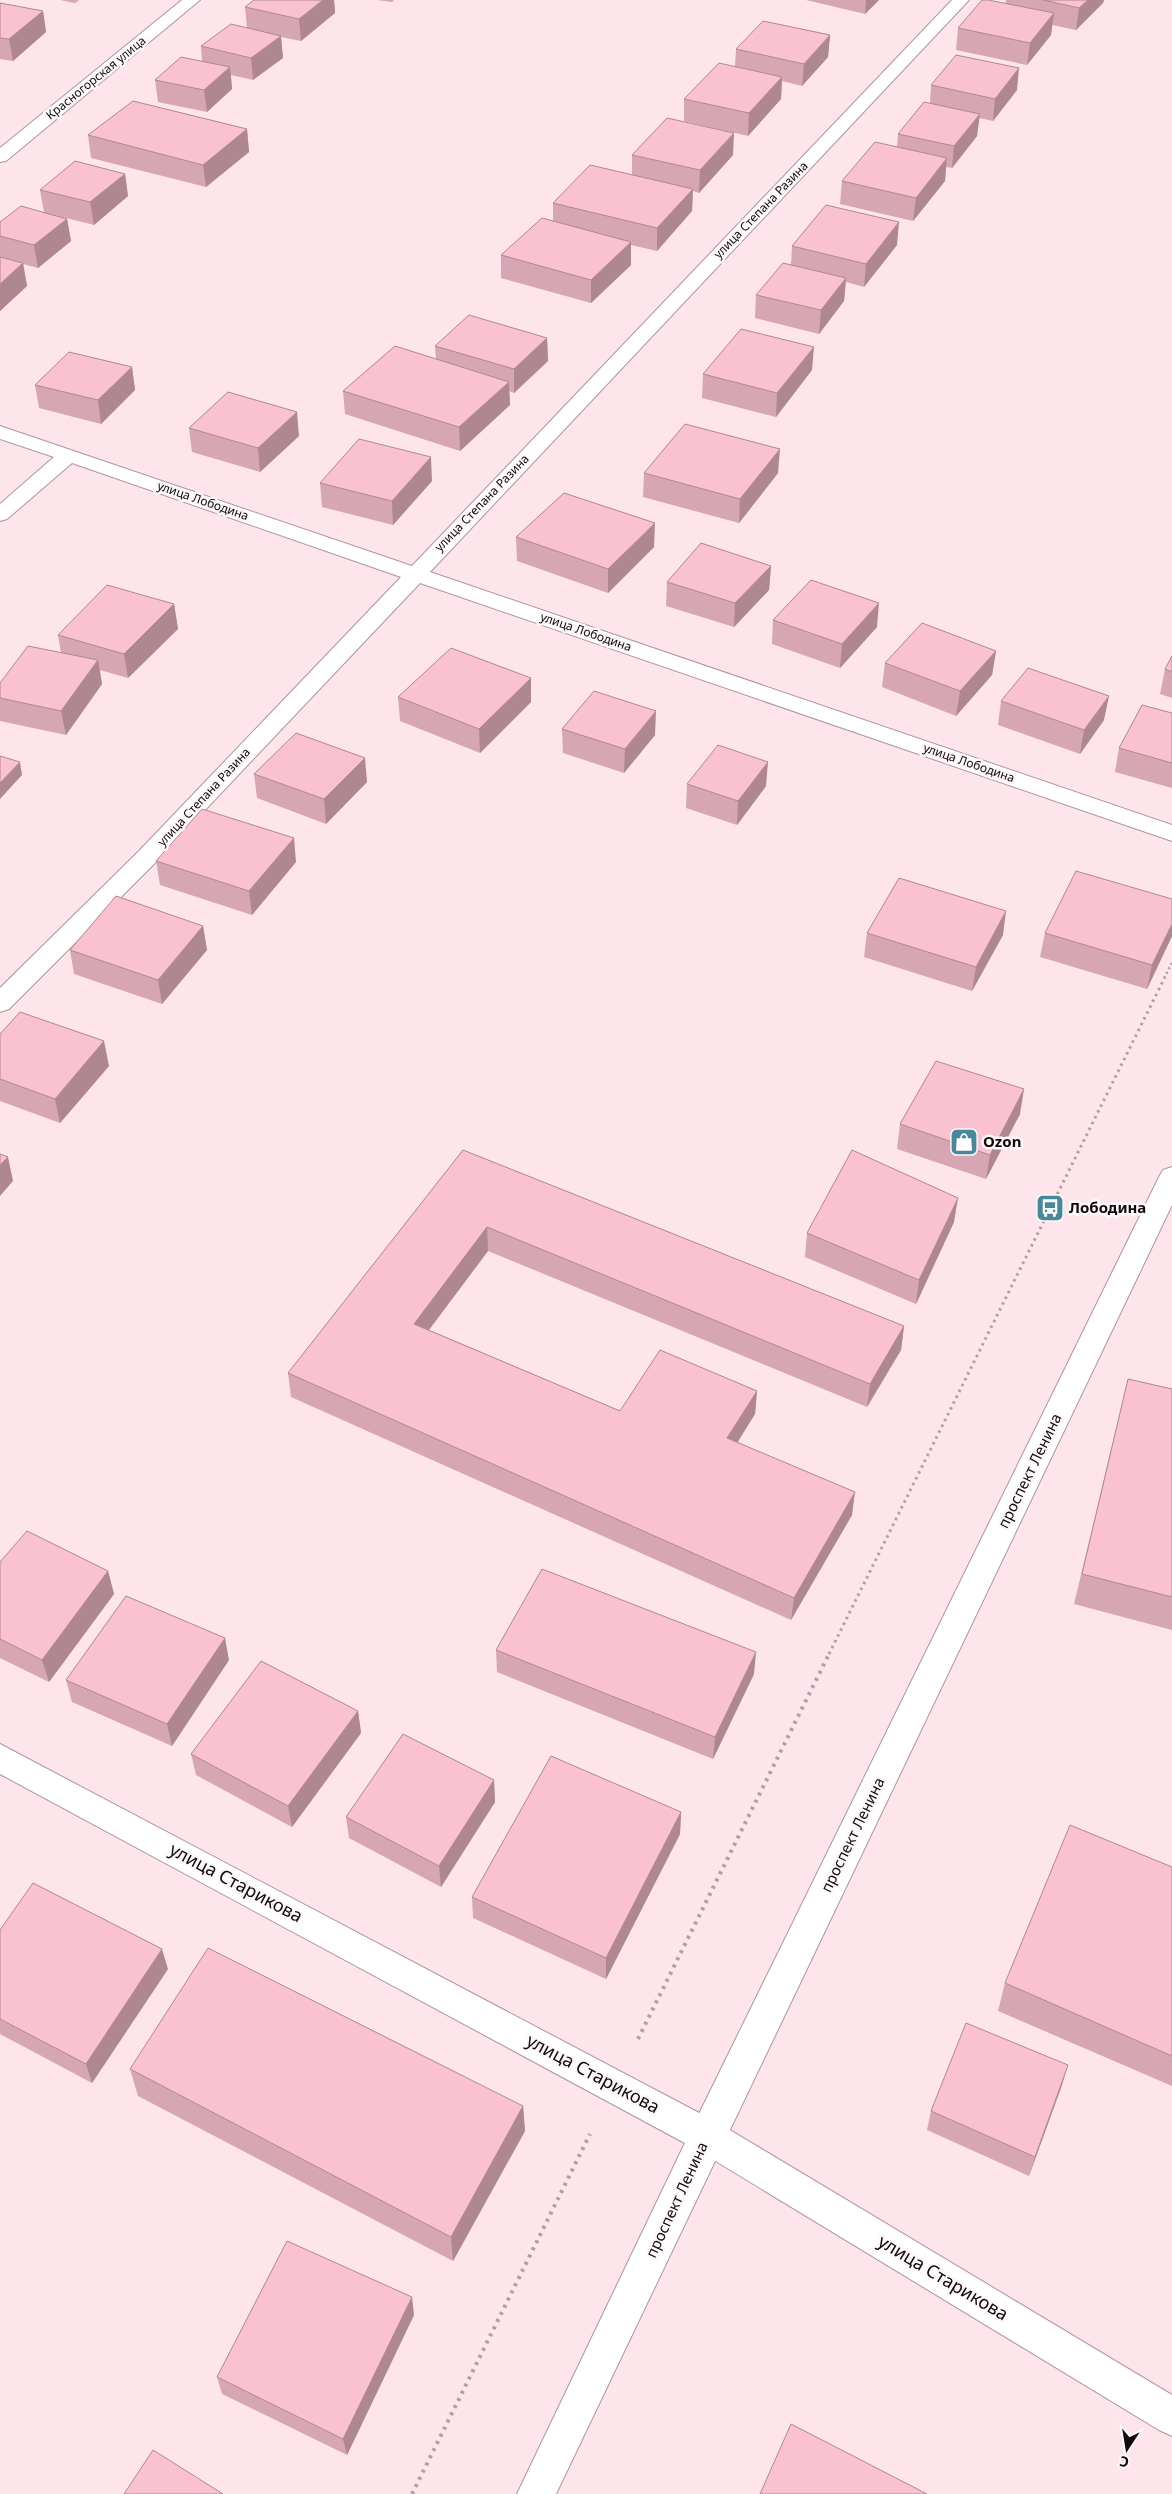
<svg xmlns="http://www.w3.org/2000/svg" width="1172" height="2494" font-family="'Noto Sans',sans-serif">
  <style>
    .lines { fill: none; stroke-linecap: round; stroke-linejoin: round }
    .minor-casing { stroke: #ac959b; stroke-width: 2 }
    .major-casing { stroke: #ac959b; stroke-width: 2 }
    .path-far2 { stroke: #b29fa4; stroke-width: 2.5; stroke-dasharray: 2 3; stroke-linecap: butt }
    .path-far1 { stroke: #b29fa4; stroke-width: 3; stroke-dasharray: 2.5 4; stroke-linecap: butt }
    .path { stroke: #b29fa4; stroke-width: 4; stroke-dasharray: 3 5; stroke-linecap: butt }
    .minor { fill: #fff; fill-rule: evenodd }
    .major { fill: #fff; fill-rule: evenodd }
    .wall { fill: #d7a6b4 }
    .shaded-wall { fill: #af8792 }
    .building { fill: #fac1d1; stroke: #af8792 }
    .labels { text-anchor: middle; stroke-width: 5; stroke-linejoin: round; paint-order: stroke }
    .far-street-label { font-size: 12px; fill: #120a0c; stroke: #fdf8fa }
    .poi-label { font-size: 15px; font-weight: bold; fill: #120a0c; stroke: #fdf8fa; text-anchor: start }
    .street-label { font-size: 15px; fill: #120a0c; stroke: #fdf8fa }
    .near-street-label { font-size: 18px; fill: #120a0c; stroke: #fdf8fa }
  </style>
  <rect width="100%" height="100%" fill="#fee5ec"/>
  <g class="lines">
    <defs>
      <g id="minor">
        <path d="M182,0h18l-194,161 -6,1v-14z"/>
        <path d="M952,0h17l-539,572 742,253v16l-752,-258 -266,281 -145,145 -9,3v-24l138,-136 263,-275 -329,-114 -65,56 -7,2v-17l54,-47 -54,-18v-13l412,140z"/>
        <path d="M0,1744l720,380 452,271v41l-13,-6 -465,-282 -694,-374z"/>
      </g>
      <path id="major" d="M1172,1167v38l-616,1289h-39l177,-370 465,-947 4,-7z"/>
    </defs>
    <use href="#minor" class="minor-casing"/>
    <use href="#major" class="major-casing"/>
    <path class="path-far2" d="M1164,978l8,-15"/>
    <path class="path-far1" d="M829,1654l336,-677"/>
    <g class="path">
      <path d="M638,2039l192,-387"/>
      <path d="M412,2494l178,-360"/>
    </g>
    <use href="#minor" class="minor"/>
    <use href="#major" class="major"/>
  </g>
  <g class="wall">
    <path d="M60,0h19l-4,3z"/>
    <path d="M254,0h80l1,13 -34,28 -20,-4 2,21 -30,22 -22,-5 1,14 -25,23 -49,-10 -3,-22 47,-19 -1,-15 46,-18 -2,-21z"/>
    <path d="M377,0h17l-2,2z"/>
    <path d="M806,0h73l-14,14z"/>
    <path d="M1006,0h98l-1,3 -27,27 -24,-5 -1,10 -24,30 -71,-15 2,-22 47,-24z"/>
    <path d="M0,3l43,8 3,21 -33,29 -13,-2z"/>
    <path d="M830,35l-2,22 -26,29 -20,-5 -1,18 -33,37 -64,-15v-22l51,-32 1,-18z"/>
    <path d="M931,85l86,5 -24,31 -14,-3 -2,18 -25,32 -6,-1 -1,14 -32,40 -73,-17 2,-23 55,-34 1,-13 32,-31z"/>
    <path d="M247,129l2,23 -43,35 -115,-29 -3,-23z"/>
    <path d="M632,155h101l-34,38 -6,-2 -1,20 -35,40 -26,-6v20l-40,38 -90,-25v-23l52,-35v-17l79,-28z"/>
    <path d="M125,174l3,22 -34,29 -32,-8 5,2 4,22 -33,27 -15,-4 4,22 -27,25v-89l44,-10 -4,-22z"/>
    <path d="M897,245l-33,42 -18,-5 -2,19 -25,33 -64,-16 1,-23 35,-30 1,-19z"/>
    <path d="M547,338l1,23 -34,32 -5,-2 1,14 -50,46 -115,-37 -2,-23 93,-32 -1,-13z"/>
    <path d="M132,367l3,23 -34,34 -62,-16 -4,-23z"/>
    <path d="M812,370l-36,47 -74,-19 1,-24z"/>
    <path d="M189,428l110,8 -39,36 -68,-20z"/>
    <path d="M644,473h134l-39,50 -96,-26z"/>
    <path d="M432,481l-39,44 -71,-18 -2,-24z"/>
    <path d="M516,537l138,10 -46,46 -91,-32z"/>
    <path d="M771,566l-2,24 -35,37 -68,-21 1,-24z"/>
    <path d="M174,604l4,25 -50,49 -28,-8 2,14 -36,51 -66,-14v-38l61,-30 -3,-18z"/>
    <path d="M773,620l104,7 -37,41 -68,-24z"/>
    <path d="M996,651l-4,24 -36,41 -74,-29 3,-24z"/>
    <path d="M1172,656v42l-12,-4 5,-25z"/>
    <path d="M398,697l133,5 -51,51 -80,-32z"/>
    <path d="M1001,701l103,19 -24,34 -82,-29z"/>
    <path d="M1172,713v75l-57,-16 4,-24z"/>
    <path d="M562,729l93,6 -31,38 -61,-20z"/>
    <path d="M254,774l113,8 -41,42 -69,-26z"/>
    <path d="M687,784l79,2 -29,39 -51,-17z"/>
    <path d="M156,861l140,1 -44,53 -92,-30z"/>
    <path d="M1172,899v37l-25,53 -107,-32 5,-24z"/>
    <path d="M203,926l4,24 -45,54 -88,-30 -4,-24z"/>
    <path d="M867,933l136,2 -31,56 -108,-34z"/>
    <path d="M0,1034l109,32 -49,57 -60,-22z"/>
    <path d="M1020,1114l-34,65 -89,-30 3,-25z"/>
    <path d="M463,1150l441,176 -3,24 -34,57 -379,-156 -59,79 191,81 137,-20 -2,23 -18,28 115,73 -61,105 -500,-223 -3,-24z"/>
    <path d="M954,1222l-38,82 -111,-47 2,-24z"/>
    <path d="M1128,1379l44,10v241l-98,-26z"/>
    <path d="M0,1562l108,9 6,23 -65,88 -49,-24z"/>
    <path d="M496,1650l258,24 -41,85 -216,-87z"/>
    <path d="M229,1660l-57,86 -100,-44 -6,-22z"/>
    <path d="M358,1711l3,22 -69,94 -96,-52 -5,-21z"/>
    <path d="M494,1780l1,22 -54,85 -92,-49 -3,-21z"/>
    <path d="M681,1812l-1,22 -74,145 -133,-61 -1,-21z"/>
    <path d="M1172,1867v219l-174,-75 7,-28z"/>
    <path d="M0,1930l168,39 -76,114 -92,-49z"/>
    <path d="M130,2069l393,37 2,25 -72,130 -315,-165z"/>
    <path d="M1062,2085l-33,91 -102,-46 4,-19z"/>
    <path d="M414,2315l-67,140 -125,-61 -5,-17z"/>
  </g>
  <g class="shaded-wall">
    <path d="M323,0h11l1,13 -34,28 -2,-22z"/>
    <path d="M866,0h13l-14,14z"/>
    <path d="M1088,0h16l-1,3 -27,27 3,-22z"/>
    <path d="M43,11l3,21 -33,29 -4,-22z"/>
    <path d="M1054,13l-3,22 -24,30 3,-22z"/>
    <path d="M830,35l-2,22 -26,29 2,-22z"/>
    <path d="M281,36l2,22 -30,22 -2,-22z"/>
    <path d="M230,67l2,22 -25,23 -3,-22z"/>
    <path d="M1019,68l-2,22 -24,31 2,-22z"/>
    <path d="M782,77l-1,22 -33,37 1,-23z"/>
    <path d="M980,114l-3,22 -25,32 2,-22z"/>
    <path d="M247,129l2,23 -43,35 -3,-22z"/>
    <path d="M734,133l-1,22 -34,38 1,-23z"/>
    <path d="M947,158l-2,23 -32,40 3,-23z"/>
    <path d="M125,174l3,22 -34,29 -4,-23z"/>
    <path d="M693,189l-1,22 -35,40v-23z"/>
    <path d="M67,219l4,22 -33,27 -4,-23z"/>
    <path d="M899,222l-2,23 -33,42 2,-23z"/>
    <path d="M631,242v23l-40,38v-23z"/>
    <path d="M23,263l4,23 -27,25v-27z"/>
    <path d="M846,278l-2,23 -25,33 2,-24z"/>
    <path d="M547,338l1,23 -34,32v-24z"/>
    <path d="M814,347l-2,23 -36,47 1,-24z"/>
    <path d="M132,367l3,23 -34,34 -3,-24z"/>
    <path d="M509,382l1,23 -50,46 -1,-24z"/>
    <path d="M297,412l2,24 -39,36 -2,-24z"/>
    <path d="M780,449l-2,24 -39,50 1,-24z"/>
    <path d="M431,457l1,24 -39,44 -1,-24z"/>
    <path d="M655,523l-1,24 -46,46v-24z"/>
    <path d="M771,566l-2,24 -35,37 1,-24z"/>
    <path d="M879,603l-2,24 -37,41 2,-24z"/>
    <path d="M174,604l4,25 -50,49 -4,-24z"/>
    <path d="M996,651l-4,24 -36,41 4,-25z"/>
    <path d="M98,660l4,24 -36,51 -5,-24z"/>
    <path d="M531,678v24l-51,51 -1,-24z"/>
    <path d="M1109,696l-5,24 -24,34 4,-24z"/>
    <path d="M656,711l-1,24 -31,38 1,-24z"/>
    <path d="M365,758l2,24 -41,42 -2,-25z"/>
    <path d="M20,762l2,13 -22,24v-16z"/>
    <path d="M768,762l-2,24 -29,39 1,-24z"/>
    <path d="M294,838l2,24 -44,53 -3,-24z"/>
    <path d="M1006,911l-3,24 -31,56 4,-24z"/>
    <path d="M1172,924v12l-25,53 5,-24z"/>
    <path d="M203,926l4,24 -45,54 -4,-24z"/>
    <path d="M104,1041l5,25 -49,57 -5,-24z"/>
    <path d="M1024,1089l-4,25 -34,65 4,-24z"/>
    <path d="M8,1157l5,24 -13,15v-31z"/>
    <path d="M958,1198l-4,24 -38,82 3,-24z"/>
    <path d="M487,1227l1,24 -72,96 -2,-23z"/>
    <path d="M904,1326l-3,24 -34,57 3,-23z"/>
    <path d="M757,1391l-2,23 -29,47 1,-23z"/>
    <path d="M855,1492l-3,23 -61,105 3,-22z"/>
    <path d="M108,1571l6,23 -65,88 -7,-22z"/>
    <path d="M225,1638l4,22 -57,86 -5,-22z"/>
    <path d="M756,1652l-2,22 -41,85 2,-22z"/>
    <path d="M358,1711l3,22 -69,94 -4,-21z"/>
    <path d="M494,1780l1,22 -54,85 -2,-21z"/>
    <path d="M681,1812l-1,22 -74,145v-21z"/>
    <path d="M162,1949l6,20 -76,114 -6,-19z"/>
    <path d="M1068,2065l-6,20 -33,91 6,-19z"/>
    <path d="M523,2106l2,25 -72,130 -2,-24z"/>
    <path d="M412,2297l2,18 -67,140 -4,-16z"/>
  </g>
  <g class="building">
    <path d="M254,0h69l-24,19 -54,-12z"/>
    <path d="M982,0h6l66,13 -24,30 -72,-15z"/>
    <path d="M1043,0h45l-9,8z"/>
    <path d="M0,3l43,8 -34,28 -9,-1z"/>
    <path d="M763,21l67,14 -26,29 -68,-15z"/>
    <path d="M231,24l50,12 -30,22 -50,-12z"/>
    <path d="M956,55l63,13 -24,31 -64,-14z"/>
    <path d="M181,57l49,10 -26,23 -49,-10z"/>
    <path d="M719,63l63,14 -33,36 -65,-14z"/>
    <path d="M133,101l114,28 -44,36 -115,-30z"/>
    <path d="M924,102l56,12 -26,32 -56,-12z"/>
    <path d="M667,118l67,15 -34,37 -68,-15z"/>
    <path d="M875,142l72,16 -31,40 -74,-17z"/>
    <path d="M75,161l50,13 -35,28 -50,-12z"/>
    <path d="M590,165l103,24 -36,39 -104,-25z"/>
    <path d="M826,205l73,17 -33,42 -74,-18z"/>
    <path d="M21,206l46,13 -33,26 -34,-9v-14z"/>
    <path d="M542,218l89,24 -40,38 -90,-25z"/>
    <path d="M0,257l23,6 -23,21z"/>
    <path d="M783,263l63,15 -25,32 -65,-15z"/>
    <path d="M469,315l78,23 -33,31 -79,-23z"/>
    <path d="M741,329l73,18 -37,46 -74,-19z"/>
    <path d="M395,346l114,36 -50,45 -116,-36z"/>
    <path d="M69,352l63,15 -34,33 -63,-15z"/>
    <path d="M228,392l69,20 -39,36 -69,-20z"/>
    <path d="M685,424l95,25 -40,50 -96,-26z"/>
    <path d="M359,439l72,18 -39,44 -72,-18z"/>
    <path d="M564,493l91,30 -47,46 -92,-32z"/>
    <path d="M701,543l70,23 -36,37 -68,-21z"/>
    <path d="M811,580l68,23 -37,41 -69,-24z"/>
    <path d="M107,585l67,19 -50,50 -66,-19z"/>
    <path d="M922,623l74,28 -36,40 -75,-28z"/>
    <path d="M28,646l70,14 -37,51 -61,-13v-15z"/>
    <path d="M451,648l80,30 -52,51 -81,-32z"/>
    <path d="M1172,656v16l-7,-3z"/>
    <path d="M1028,668l81,28 -25,34 -83,-29z"/>
    <path d="M594,691l62,20 -31,38 -63,-20z"/>
    <path d="M1142,705l30,8v50l-53,-15z"/>
    <path d="M296,733l69,25 -41,41 -70,-25z"/>
    <path d="M718,745l50,17 -30,39 -51,-17z"/>
    <path d="M0,756l20,6 -20,21z"/>
    <path d="M202,809l92,29 -45,53 -93,-30z"/>
    <path d="M1076,871l96,28v25l-20,41 -107,-32z"/>
    <path d="M899,878l107,33 -30,56 -109,-34z"/>
    <path d="M116,896l87,30 -45,54 -88,-30z"/>
    <path d="M20,1012l84,29 -49,58 -55,-20v-45z"/>
    <path d="M936,1061l88,28 -34,66 -90,-31z"/>
    <path d="M463,1150l441,176 -34,58 -383,-157 -73,97 206,87 40,-61 97,41 -30,47 128,54 -61,106 -506,-225z"/>
    <path d="M852,1150l106,48 -39,82 -112,-47z"/>
    <path d="M0,1154l8,3 -8,8z"/>
    <path d="M1128,1379l44,10v208l-90,-23z"/>
    <path d="M27,1531l81,40 -66,89 -42,-21v-77z"/>
    <path d="M542,1569l214,83 -41,85 -219,-87z"/>
    <path d="M126,1596l99,42 -58,86 -101,-44z"/>
    <path d="M261,1661l97,50 -70,95 -97,-52z"/>
    <path d="M403,1734l91,46 -55,86 -93,-49z"/>
    <path d="M551,1756l130,56 -75,146 -134,-61z"/>
    <path d="M1070,1825l102,42v189l-167,-73z"/>
    <path d="M33,1883l129,66 -76,115 -86,-45v-89z"/>
    <path d="M208,1948l315,158 -72,131 -321,-168z"/>
    <path d="M966,2023l102,42 -33,92 -104,-46z"/>
    <path d="M287,2241l125,56 -69,142 -126,-62z"/>
    <path d="M791,2424l136,70h-167z"/>
    <path d="M153,2450l70,44h-99z"/>
  </g>
  <defs>
    <symbol id="shop-square" viewBox="-11 -11 22 22"><rect x="-9" y="-9" width="18" height="18" rx="4" fill="#47889a" stroke="#fdf8fa"/><path d="M-5-2.5h2.3a2.7 3.5 0 0 1 5.4 0H5L5.5 6h-11ZM-1.5-2.5h3a1.5 2.3 0 0 0-3 0Z" fill="#fff"/></symbol>
    <symbol id="bus-square" viewBox="-11 -11 22 22"><rect x="-9" y="-9" width="18" height="18" rx="4" fill="#47889a" stroke="#fdf8fa"/><path d="M-5-6H5V4H4V6H2V4H-2V6H-4V4H-5ZM-3.5-4V0h7V-4ZM-3.5 1.2v1.5H-2V1.2ZM2 1.2v1.5H3.5V1.2Z" fill="#fff"/></symbol>
  </defs>
  <g fill-rule="evenodd">
    <use href="#shop-square" x="948" y="1126" width="32" height="32"/>
    <use href="#bus-square" x="1034" y="1192" width="32" height="32"/>
  </g>
  <g class="labels">
    <g class="far-street-label">
      <text transform="translate(96 78) rotate(-39)" y="4">Красногорская улица</text>
      <text transform="translate(761 210) rotate(-46)" y="4">улица Степана Разина</text>
      <text transform="translate(203 501) rotate(19)" y="4">улица Лободина</text>
      <text transform="translate(482 503) rotate(-46)" y="4">улица Степана Разина</text>
      <text transform="translate(586 632) rotate(19)" y="4">улица Лободина</text>
      <text transform="translate(969 763) rotate(19)" y="4">улица Лободина</text>
      <text transform="translate(204 797) rotate(-47)" y="4">улица Степана Разина</text>
    </g>
    <g class="poi-label">
      <text x="983" y="1147">Ozon</text>
      <text x="1069" y="1213">Лободина</text>
    </g>
    <g class="street-label">
      <text transform="translate(1030 1471) rotate(-64)" y="5">проспект Ленина</text>
      <text transform="translate(853 1835) rotate(-64)" y="5">проспект Ленина</text>
      <text transform="translate(677 2200) rotate(-65)" y="5">проспект Ленина</text>
    </g>
    <g class="near-street-label">
      <text transform="translate(236 1883) rotate(28)" y="6">улица Старикова</text>
      <text transform="translate(593 2074) rotate(28)" y="6">улица Старикова</text>
      <text transform="translate(943 2278) rotate(31)" y="6">улица Старикова</text>
    </g>
  </g>
  <g transform="translate(1127 2449) rotate(192)" stroke="#fdf8fa" stroke-width="4" paint-order="stroke">
  <path d="M0-4L9 19L0 12L-9 19Z" fill="#120a0c"/>
  <text y="-8" font-size="14" font-weight="bold" text-anchor="middle" fill="#120a0c">С</text>
  </g>
</svg>
